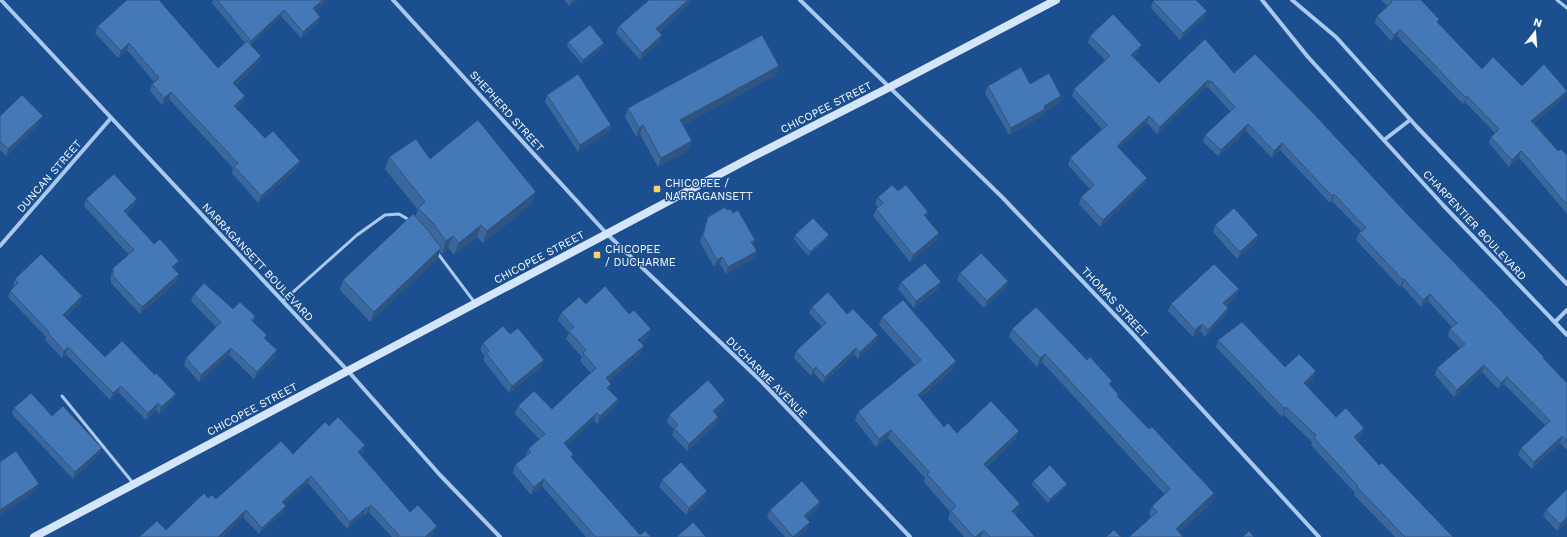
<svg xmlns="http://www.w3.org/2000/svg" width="1567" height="537" font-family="'Work Sans',sans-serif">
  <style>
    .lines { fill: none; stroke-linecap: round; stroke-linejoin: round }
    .service { stroke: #a9c9ee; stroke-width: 3 }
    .minor { stroke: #a9c9ee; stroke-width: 4 }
    .secondary { stroke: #d6e6fa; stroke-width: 8 }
    .wall { fill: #3a679d }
    .shaded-wall { fill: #305480 }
    .building { fill: #4478b7; stroke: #305480 }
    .poi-dot { fill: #ffd166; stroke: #1b4f8f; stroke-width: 1.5 }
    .labels { text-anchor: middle; stroke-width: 3; stroke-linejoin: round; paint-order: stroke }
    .street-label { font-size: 11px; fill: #fff; stroke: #1b4f8f }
    .poi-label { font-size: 11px; fill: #fff; stroke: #1b4f8f; text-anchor: start }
  </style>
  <rect width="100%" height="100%" fill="#1b4f8f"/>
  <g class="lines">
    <g class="service">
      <path d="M1557,0l10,8"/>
      <path d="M436,251l39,52"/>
      <path d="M283,301l74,-66 28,-20 14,-1 12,7"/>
      <path d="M62,396l71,87"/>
    </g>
    <g class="minor">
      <path d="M1,0l347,371 92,104 60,62"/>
      <path d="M393,0l214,234 155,148 148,155"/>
      <path d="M800,0l202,197 129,135 188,205"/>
      <path d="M1262,0l46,57 135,148 124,130"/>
      <path d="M1292,0l44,37 81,90 150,157"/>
      <path d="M1384,140l26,-20"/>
      <path d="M0,246l111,-128"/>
      <path d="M1555,322l12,-12"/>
    </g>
    <path class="secondary" d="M34,537l718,-380 138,-70 166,-87"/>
  </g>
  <g class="wall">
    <path d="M213,0h115l-13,11 3,12 -17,15 -20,-22 -30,29 8,18 -24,23 8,17 -7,6 29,29 33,29 -40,36 -26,-30 1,-5 -64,-69 -7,6 -12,-14 2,-7 2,-2 -27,-32 -9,8 -23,-25 3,-7 120,42 27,-25 -33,-40z"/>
    <path d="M564,0h13l-8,6z"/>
    <path d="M649,0h42l-1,3 -31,29 3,3 -2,7 -20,18 -24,-27 3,-7z"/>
    <path d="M1381,0h40l17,23 44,46 40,17 45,5 -3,6 -30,26 24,28 9,4v59l-43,-51 -5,-5 -10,9 -20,-24 2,-6 4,-4 -30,-31 -2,2 -66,-68 -6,5 -16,-18 2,-7 11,-9z"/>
    <path d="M1153,1l54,10 -3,7 -24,22 -29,-32z"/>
    <path d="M1090,36l49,15 -5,6 25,26 75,-10 174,142 136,142 -1,2 24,24v67l-7,-7 -28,26 -14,-14 3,-7 24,-23 -41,-41 -6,5 -16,-17 -28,25 -19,-22 2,-7 23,-20 -12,-12 2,-7 2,-2 -24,-26 -7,6 -19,-21 -2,1 -44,-47 3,-7 2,-2 -29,-30 -2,2 -50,-53 -8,8 -26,-27 -28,25 -15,-14 2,-7 26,-23 -23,-25 -1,2 -1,-2 -49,47 -10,-11 -28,25 26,36 -45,43 -21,-23 2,-7 9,-8 -22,-24 2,-7 32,-29 -30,-33 2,-7 31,-29 -17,-17z"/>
    <path d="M568,42l36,1 -1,4 -21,17 -15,-18z"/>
    <path d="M779,66l-3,9 -93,50 6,25 -31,17 -18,-33 -4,3 -11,-20 3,-9z"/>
    <path d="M1030,84l29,19 -14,8 -2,5 -34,19 -24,-42 3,-7z"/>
    <path d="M547,95l64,30 -3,7 -30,20 -33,-50z"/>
    <path d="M0,116l40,7 -34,33 -6,-6z"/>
    <path d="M389,157l41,2 101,45 -48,39 -6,-6 -23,18 -6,-7 -6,6 -2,-3 -2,7 -68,64 -30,-32 3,-10 72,-64 3,-6 -33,-41z"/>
    <path d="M898,191l39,49 -27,22 -37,-46 3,-7 2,-2 -3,-3 3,-7z"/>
    <path d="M86,199h51l-3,7 -8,8 50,54 -1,1 2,12 -37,33 -29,-31v-8l2,-7 16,-13 -45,-49z"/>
    <path d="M727,210l6,3 22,27 -2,5 4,6 -3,7 -28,16 -6,-10 -6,3 -14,-25 8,-25z"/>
    <path d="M1215,225l43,10 -2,7 -19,17 -24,-27z"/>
    <path d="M795,235l32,4 -19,17 -14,-17z"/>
    <path d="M960,273l48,8 -2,7 -22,20 -27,-28z"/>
    <path d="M15,279l67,17 -2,7 -15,14 40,40 68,43 -14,14 -3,-4 -10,10 -28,-28 -8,8 -44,-46 -4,4 -17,-18 1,-3 -38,-40 2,-6 4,-4 -1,-1z"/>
    <path d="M901,282h40l-3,7 -24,19 -16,-19z"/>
    <path d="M1239,289l-3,7 -10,10 2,2 -2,7 -21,22 -5,-6 -7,6 -25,-26 3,-7z"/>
    <path d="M194,294l61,22 -2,6 12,18 12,10 -3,8 -20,21 -25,-24 -30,27 -15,-17 2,-7 30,-31 -25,-26z"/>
    <path d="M586,304l43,10 22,15 -3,7 -7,7v10l-32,28v9l9,9 -3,8 -18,17 -3,-4 -28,26 7,8 -1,4 68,77 11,2h-65l-44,-51 -11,9 -18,-22 2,-8 10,-8 3,-8 11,-10 -24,-25 3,-8 34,3 39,-36 -11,-12 2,-4 -16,-18 3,-6 -11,-13 3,-7z"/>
    <path d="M812,307l35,7 29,28 -18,17 -4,-5 -31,29 -9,-10 -3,3 -17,-18 2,-7 26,-24 -13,-14z"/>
    <path d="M882,317l71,52 -33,29 24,29 13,6 59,6 -29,28 31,45 -3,2 20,23h-71l-16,-18 2,-7 -26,-30 1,-4 -37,-40 -12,9 -21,-27 3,-8 57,-47 -36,-40z"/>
    <path d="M1012,329l98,57 8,8v2l94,106 -33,30 -28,-15 -2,-3 3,-8 13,-11 -123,-133 -5,5 -28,-30z"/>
    <path d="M510,334l31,33 -32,26 -26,-33 2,-4 -5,-6 3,-7z"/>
    <path d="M1218,340l67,27 28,12 -7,6 30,32 28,11 -3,7 -5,5 23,25 74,72h-58l-41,-42 1,-2 -44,-48 1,-3 -28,-27 -2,2 -66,-70z"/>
    <path d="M725,400l-2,7 -8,7 3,3 -2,7 -29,27 -15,-16 2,-5 -7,-8 2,-7z"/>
    <path d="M14,408l38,8 47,38 -26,25 -61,-65z"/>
    <path d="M329,426l36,19 -2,7 -3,3 50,57 24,21 -4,4h-38l-23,-25 -4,3 -1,-1 -17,15 -39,-46 -24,21 -1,8 -24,22 -16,-17 -77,13 42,-32 8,1 77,-45z"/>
    <path d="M662,480l45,11 -2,7 -19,17 -27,-28z"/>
    <path d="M1033,481l34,3 -1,3 -18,16 -16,-18z"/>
    <path d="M818,509l-11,9v11l-9,8h-13l-18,-20 3,-7z"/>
    <path d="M1546,510l21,11 -10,10 -14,-15z"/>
  </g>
  <g class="shaded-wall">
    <path d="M323,0h5l-17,15 2,-7z"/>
    <path d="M572,0h5l-8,6z"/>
    <path d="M688,0h3l-1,3 -36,33 2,-7z"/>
    <path d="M284,10l-3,6 -32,31 2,-6z"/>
    <path d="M1207,11l-3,7 -24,22 3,-7z"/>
    <path d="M320,17l-2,6 -17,15 2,-6z"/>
    <path d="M1400,29l-3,7 -6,5 3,-6z"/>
    <path d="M662,35l-2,7 -20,18 2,-7z"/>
    <path d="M129,43l-2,7 -9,8 3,-7z"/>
    <path d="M604,43l-1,4 -21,17 1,-4z"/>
    <path d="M1142,45l-3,6 -10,10 2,-6z"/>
    <path d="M261,56l-2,7 -29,27 3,-7z"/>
    <path d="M779,66l-3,9 -99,54 3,-9z"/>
    <path d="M1208,80l-2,7 -49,47 3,-7z"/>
    <path d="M1211,81l-4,8 2,-7z"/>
    <path d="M1567,91l-3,6 -35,30 2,-6z"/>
    <path d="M171,92l-2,7 -7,6 2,-7z"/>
    <path d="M245,96l-2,7 -11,10 2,-7z"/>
    <path d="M1061,96l-2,7 -14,8 -2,5 -34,19 2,-7 33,-22z"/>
    <path d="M1467,96l-2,6 -2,2z"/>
    <path d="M43,116l-3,7 -34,33 2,-7z"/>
    <path d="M1149,116l-2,7 -32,30 2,-7z"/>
    <path d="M1248,124l-2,7 -28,25 3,-6z"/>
    <path d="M611,125l-3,7 -30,20 2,-7z"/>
    <path d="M643,125l-3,9 -4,3 3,-9z"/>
    <path d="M692,141l-3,9 -31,17 3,-9z"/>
    <path d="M1282,143l-2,7 -8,8 2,-7z"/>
    <path d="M1521,151l-2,7 -10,9 3,-7z"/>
    <path d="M300,161l-2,6 -40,36 3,-7z"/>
    <path d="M1147,178l-2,6 -45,43 3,-7z"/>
    <path d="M536,192l-5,12 -48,39 4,-12z"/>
    <path d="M1334,194l-2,7 -2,2 2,-7z"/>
    <path d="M137,199l-3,7 -13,12 3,-7z"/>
    <path d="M928,212l-2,7 -2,-4z"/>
    <path d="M481,225l-4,12 -23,18 5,-12z"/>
    <path d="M939,233l-2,7 -27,22 3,-7z"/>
    <path d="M829,235l-2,4 -19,17 2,-4z"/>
    <path d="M1258,235l-2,7 -19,17 3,-7z"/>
    <path d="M453,236l-5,12 -6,6 4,-13z"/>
    <path d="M755,240l-2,7 -2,-5z"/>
    <path d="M441,248l-3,10 -68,64 4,-10z"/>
    <path d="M757,251l-3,7 -28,16 2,-7z"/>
    <path d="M722,257l-2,7 -6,3 3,-7z"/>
    <path d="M179,261l-3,7 -6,6 2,-7z"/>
    <path d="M179,274l-2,7 -37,33 2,-7z"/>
    <path d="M1404,279l-2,7 -2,1 3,-7z"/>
    <path d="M1008,281l-2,7 -22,20 3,-7z"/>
    <path d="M941,282l-3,7 -24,19 2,-7z"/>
    <path d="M1239,289l-3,7 -15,14 2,-7z"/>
    <path d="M1430,294l-2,7 -7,6 2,-7z"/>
    <path d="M82,296l-2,7 -20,18 3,-6z"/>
    <path d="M1228,308l-2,7 -21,22 3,-7z"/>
    <path d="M1202,324l-2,7 -7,6 2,-7z"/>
    <path d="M651,329l-3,7 -13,11 3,-7z"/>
    <path d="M878,335l-2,7 -18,17 2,-7z"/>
    <path d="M644,346l-3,7 -38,33 3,-8z"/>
    <path d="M68,347l-2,7 -4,4 2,-7z"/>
    <path d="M231,348l-2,7 -30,27 2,-7z"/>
    <path d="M856,348l-2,6 -31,29 2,-6z"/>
    <path d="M277,350l-3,8 -20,21 3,-7z"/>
    <path d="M1045,354l-3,8 -5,5 3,-9z"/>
    <path d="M544,360l-3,7 -32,26 3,-7z"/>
    <path d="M956,361l-3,8 -38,34 3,-8z"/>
    <path d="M1484,365l-2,7 -28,25 3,-7z"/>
    <path d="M816,367l-2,6 -3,3 2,-6z"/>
    <path d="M1316,371l-3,8 -12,11 3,-7z"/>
    <path d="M1507,377l-3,7 -6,5 3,-6z"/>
    <path d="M611,384l-2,7 -2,-3z"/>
    <path d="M121,386l-3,6 -8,8 3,-7z"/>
    <path d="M176,394l-3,6 -14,14 2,-7z"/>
    <path d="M618,399l-3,8 -18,17 3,-8z"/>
    <path d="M725,400l-2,7 -13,11 3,-7z"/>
    <path d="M158,403l-2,7 -10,10 2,-7z"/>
    <path d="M1286,407l-2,8 -2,2 3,-8z"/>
    <path d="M597,413l-3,7 -33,31 3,-8z"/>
    <path d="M718,417l-2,7 -29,27 2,-7z"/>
    <path d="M1364,428l-3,7 -10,10 3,-8z"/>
    <path d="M891,430l-3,8 -12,9 3,-8z"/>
    <path d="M1019,431l-3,8 -35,33 3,-8z"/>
    <path d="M1562,436l-2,7 -28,26 2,-7z"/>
    <path d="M365,445l-2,7 -7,7 2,-7z"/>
    <path d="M102,448l-3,6 -26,25 2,-7z"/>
    <path d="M311,476l-3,7 -28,26 2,-7z"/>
    <path d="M544,479l-2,7 -11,9 3,-8z"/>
    <path d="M39,484l-3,7 -36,24v-5z"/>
    <path d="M1067,484l-1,3 -18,16 2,-4z"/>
    <path d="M707,491l-2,7 -19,17 3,-7z"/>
    <path d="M1214,493l-2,9 -39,35 3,-8z"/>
    <path d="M820,502l-2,7 -16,14 2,-7z"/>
    <path d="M1020,504l-2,8 -8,7 2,-8z"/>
    <path d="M371,505l-2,7 -4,3 3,-7z"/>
    <path d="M286,506l-3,6 -24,22 3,-6z"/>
    <path d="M367,507l-3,7 -17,15 3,-7z"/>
    <path d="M246,510l-3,7 -20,20h-5z"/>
    <path d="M1567,517v4l-10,10 3,-7z"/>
    <path d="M810,522l-3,7 -9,8h-5z"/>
    <path d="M437,526l-3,7 -4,4h-5z"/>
    <path d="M984,530l-3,7h-6z"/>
  </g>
  <g class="building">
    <path d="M127,0h32l59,68 29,-27 14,15 -28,27 12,13 -11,10 31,32 8,-7 27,30 -39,35 -27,-30 4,-3 -67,-71 -7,6 -12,-14 7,-6 -30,-35 -8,8 -23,-25z"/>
    <path d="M217,0h106l-10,8 7,9 -17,15 -19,-22 -33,31z"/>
    <path d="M649,0h39l-32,29 6,6 -20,18 -23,-27z"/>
    <path d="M1154,0h42l11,11 -24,22 -30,-32z"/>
    <path d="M1390,0h31l18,19 -2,3 45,47 11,-12 29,29 22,-22 23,27 -36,30 27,30 3,-2 6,6v50l-40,-48 -6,-6 -9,9 -21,-23 8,-8 -32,-33 -1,2 -66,-69 -6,6 -17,-19 15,-14z"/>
    <path d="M1113,14l29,31 -11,10 28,28 46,-44 29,34 21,-19 58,59 95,102 95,98v1l41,43 -1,1 24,25v58l-5,-5 -28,26 -13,-14 29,-27 -43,-44 -6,6 -17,-18 -27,25 -20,-22 28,-24 -15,-15 7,-6 -27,-29 -7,6 -19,-21 -1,1 -44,-47 7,-5 -32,-34 -2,2 -50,-53 -8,8 -26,-27 -27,26 -16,-15 30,-28 -24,-26 -2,1 -1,-2 -48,47 -11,-11 -32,30 30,32 -44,42 -22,-23 13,-12 -24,-27 37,-33 -33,-36 36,-33 -20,-20z"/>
    <path d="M590,25l14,18 -21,17 -15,-18z"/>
    <path d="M762,35l17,31 -99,54 12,21 -31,17 -18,-33 -4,3 -11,-20z"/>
    <path d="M1021,67l9,17 19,-11 12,23 -17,10 1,3 -34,19 -23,-42z"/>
    <path d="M578,74l33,51 -31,20 -33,-50z"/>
    <path d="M22,95l21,21 -35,33 -8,-8v-25z"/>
    <path d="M478,120l58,72 -49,39 -6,-6 -22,18 -6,-7 -7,5 -13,-18 -15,-15 7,-6 -36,-45 27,-18 14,20z"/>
    <path d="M114,174l23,25 -13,12 30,33 6,-5 19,22 -7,6 7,7 -37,33 -29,-31v-8l21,-18 -48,-51z"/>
    <path d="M892,185l6,6 8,-6 22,27 -4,3 15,18 -26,22 -37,-46 7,-6 -5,-6z"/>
    <path d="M725,207l2,3 3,-1 3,4 5,-3 17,30 -4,2 6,9 -29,16 -6,-10 -5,3 -14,-25 5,-18z"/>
    <path d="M1234,208l24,27 -18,17 -25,-27z"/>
    <path d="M413,214l14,15 14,19 -67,64 -31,-32z"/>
    <path d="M813,218l16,17 -19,17 -15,-17z"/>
    <path d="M981,253l27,28 -21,20 -27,-28z"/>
    <path d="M41,254l41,42 -19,19 42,42 17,-16 33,34 1,-2 20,21 -15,13 -3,-4 -10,10 -27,-27 -8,7 -45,-46 -4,4 -16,-18 1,-1 -39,-41 8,-8 -3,-4z"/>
    <path d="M925,263l16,19 -25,19 -15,-19z"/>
    <path d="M1214,264l25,25 -16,14 5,5 -20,22 -6,-6 -7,6 -24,-26z"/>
    <path d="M204,283l29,26 7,-7 15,14 -4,4 16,15 -3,3 13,12 -20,22 -26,-24 -30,27 -15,-17 35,-36 -27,-28z"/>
    <path d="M605,286l24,28 5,-4 17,19 -13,11 6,6 -38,32 5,6 -4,4 11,11 -18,17 -3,-3 -33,30 9,11 -2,3 69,78 5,-4 6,6h-55l-52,-58 -10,8 -19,-22 16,-13 -3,-3 17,-15 -27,-28 16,-15 18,18 44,-41 -13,-15 3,-3 -17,-19 5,-4 -13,-14 18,-16 7,7z"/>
    <path d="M828,292l19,22 6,-5 25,26 -18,17 -4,-4 -31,29 -9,-10 -3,3 -17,-19 30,-28 -14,-16z"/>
    <path d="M903,300l53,61 -38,34 26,32 4,-4 9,10 34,-32 28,30 -35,33 36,40 -8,7 23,26h-45l-6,-7 -9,7h-1l-23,-26 5,-5 -29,-32 2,-2 -38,-42 -12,9 -21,-27 63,-52 -39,-43z"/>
    <path d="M1036,307l51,53 3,-3 22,24 -3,3 9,10 -1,2 32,33 3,-2 62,66 -38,36 7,8h-54l28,-25 -5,-6 18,-17 -125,-135 -5,4 -28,-29z"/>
    <path d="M1242,322l43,45 14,-13 17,17 -12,12 32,34 10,-9 18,20 -10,9 25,28 3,-2 71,74h-48l-48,-50 1,-1 -44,-48 2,-3 -30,-28 -1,2 -67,-69z"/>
    <path d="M503,326l7,8 8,-6 26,32 -32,26 -26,-33 3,-2 -6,-8z"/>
    <path d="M708,380l17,20 -12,11 5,6 -29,27 -15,-16 4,-3 -9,-10z"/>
    <path d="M31,393l21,23 11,-10 39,42 -27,24 -61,-64z"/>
    <path d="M338,417l27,28 -7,7 52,60 8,-7 19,21 -12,11h-28l2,-2 -28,-30 -3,3 -1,-1 -17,15 -39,-46 -29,26 4,4 -24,22 -16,-18 -28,27h-79l18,-16 9,9 38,-37 4,5 4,-3 4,4 65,-58 12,13 32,-32 4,4z"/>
    <path d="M16,451l23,33 -39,26v-48z"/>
    <path d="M681,462l26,29 -18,17 -27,-28z"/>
    <path d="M1050,465l17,19 -17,15 -17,-18z"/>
    <path d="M802,481l18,21 -16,14 6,6 -17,15 -23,-27z"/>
    <path d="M1567,489v28l-7,7 -14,-14z"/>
    <path d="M693,522l13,15h-29z"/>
    <path d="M1114,530l7,7h-15z"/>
    <path d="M1249,531l5,6h-11z"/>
  </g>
  <g class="poi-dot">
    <rect x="653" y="185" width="8" height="8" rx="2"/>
    <rect x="593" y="251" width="8" height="8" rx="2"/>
  </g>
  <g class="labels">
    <g class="street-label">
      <text transform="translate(826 107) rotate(-27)" y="4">CHICOPEE STREET</text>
      <text transform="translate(507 111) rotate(48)" y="4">SHEPHERD STREET</text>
      <text transform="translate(49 176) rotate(-49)" y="4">DUNCAN STREET</text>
      <text transform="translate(1475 225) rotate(47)" y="4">CHARPENTIER BOULEVARD</text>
      <text transform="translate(539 257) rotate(-28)" y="4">CHICOPEE STREET</text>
      <text transform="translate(258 262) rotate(47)" y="4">NARRAGANSETT BOULEVARD</text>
      <text transform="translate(1115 302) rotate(47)" y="4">THOMAS STREET</text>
      <text transform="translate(767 377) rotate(45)" y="4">DUCHARME AVENUE</text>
      <text transform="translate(252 409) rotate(-28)" y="4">CHICOPEE STREET</text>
    </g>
    <g class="poi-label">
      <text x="665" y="187">CHICOPEE /<tspan x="665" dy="13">NARRAGANSETT</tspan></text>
      <text x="605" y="253">CHICOPEE<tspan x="605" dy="13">/ DUCHARME</tspan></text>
    </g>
  </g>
  <g transform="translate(1535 32) rotate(17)" stroke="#1b4f8f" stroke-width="3" paint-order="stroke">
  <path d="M0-3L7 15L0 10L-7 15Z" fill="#ffffff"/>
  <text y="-6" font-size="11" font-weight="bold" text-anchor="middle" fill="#ffffff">N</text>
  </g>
</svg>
